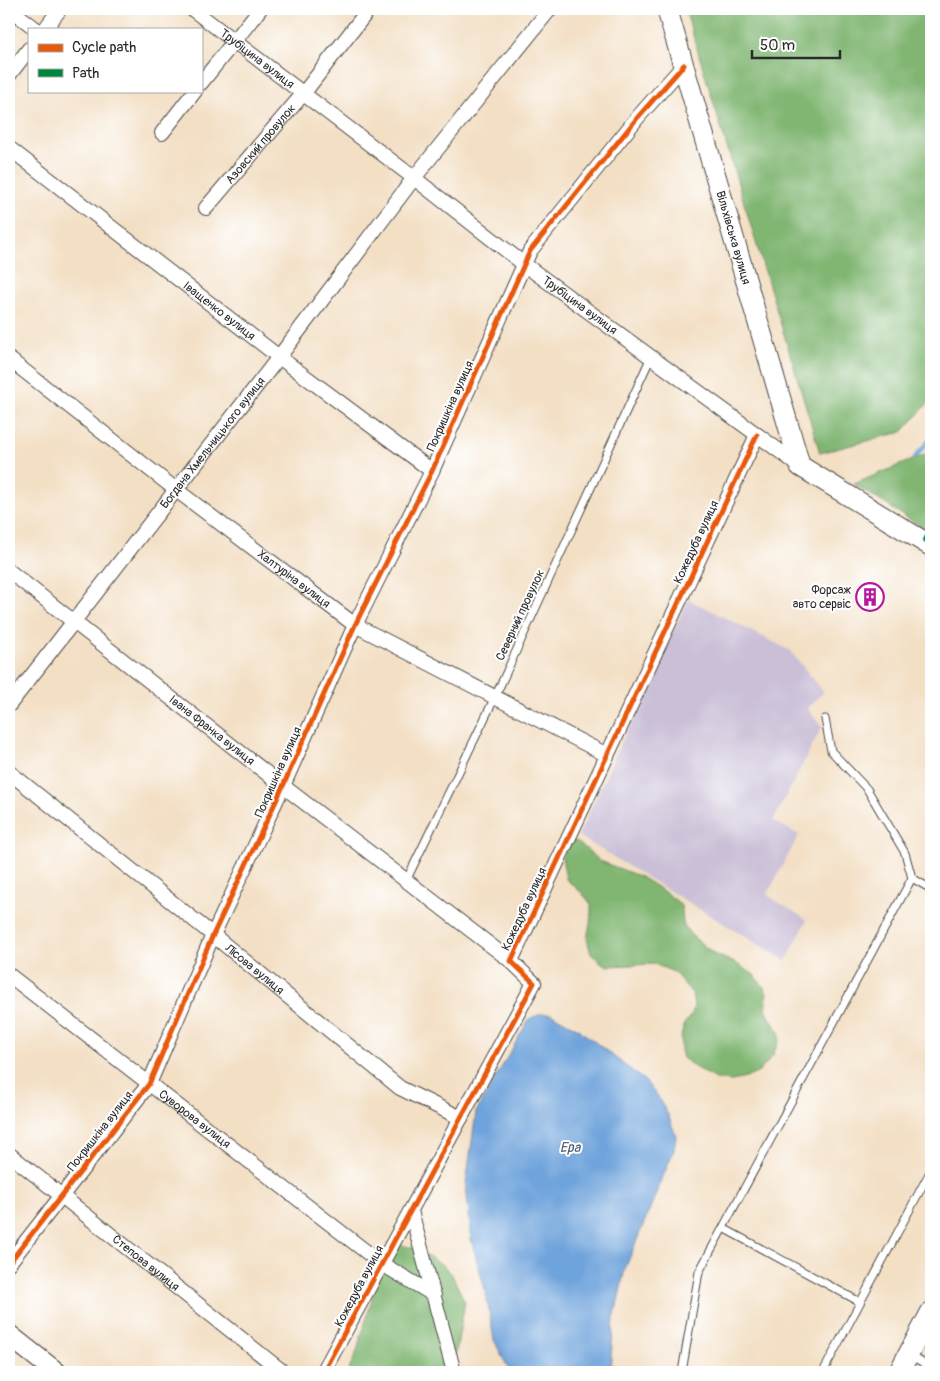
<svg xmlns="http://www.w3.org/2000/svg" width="940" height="1381" font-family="Pangolin,sans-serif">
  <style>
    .industrial { fill: #cabfd7 }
    .forest { fill: #80b672; stroke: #56704e }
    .water { fill: #6ea3db; stroke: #4c6783 }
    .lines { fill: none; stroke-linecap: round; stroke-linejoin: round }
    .stream { stroke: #6ea3db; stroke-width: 4 }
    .lane-casing { stroke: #494642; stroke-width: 9 }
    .street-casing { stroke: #494642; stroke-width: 16 }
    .secondary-casing { stroke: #494642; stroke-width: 22 }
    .lane { stroke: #fff; stroke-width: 7 }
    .street { stroke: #fff; stroke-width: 14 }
    .secondary { stroke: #fff; stroke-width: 20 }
    .quiet { stroke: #00873e; stroke-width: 4; stroke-dasharray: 8 4; stroke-linecap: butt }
    .cycleway-casing { stroke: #fff; stroke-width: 8 }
    .cycleway { stroke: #e8590c; stroke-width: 5 }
    .labels { text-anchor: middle; stroke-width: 4; stroke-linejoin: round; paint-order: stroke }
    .street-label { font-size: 12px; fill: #2b2b2b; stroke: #fff }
    .poi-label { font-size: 12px; fill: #2b2b2b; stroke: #fff; text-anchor: end }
    .water-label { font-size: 14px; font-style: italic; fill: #465b71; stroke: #fff }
  </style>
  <rect width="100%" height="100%" fill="#fff"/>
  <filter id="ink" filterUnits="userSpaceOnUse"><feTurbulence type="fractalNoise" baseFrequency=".02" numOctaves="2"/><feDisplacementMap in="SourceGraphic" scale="10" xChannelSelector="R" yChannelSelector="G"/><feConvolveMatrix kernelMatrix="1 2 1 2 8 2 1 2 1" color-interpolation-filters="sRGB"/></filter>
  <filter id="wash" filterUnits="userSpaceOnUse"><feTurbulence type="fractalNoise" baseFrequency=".0096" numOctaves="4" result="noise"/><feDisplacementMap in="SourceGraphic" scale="20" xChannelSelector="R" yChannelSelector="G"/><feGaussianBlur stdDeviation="1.12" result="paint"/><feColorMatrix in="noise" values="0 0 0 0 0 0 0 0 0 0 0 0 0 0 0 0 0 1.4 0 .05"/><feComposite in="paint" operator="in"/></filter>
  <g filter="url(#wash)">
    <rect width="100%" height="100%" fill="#f3dfc4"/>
    <path class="industrial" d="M688,599l101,51 35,42 -17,16 15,19 -49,94 26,14 -32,60 40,25 -21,41 -208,-125z"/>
    <g class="forest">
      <path d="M685,9h246v391l-29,32 -82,21z"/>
      <path d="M931,452v81l-77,-49z"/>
      <path d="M571,840l7,2 22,19 41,16 25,16 12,9 4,6 1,16 8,11 23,19 21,9 18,11 10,12 4,7 -1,14 2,7 12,20 -1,7 -6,14 -14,17 -13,6 -14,3 -14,-1 -24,-13 -11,-9 -2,-7v-14l3,-13 8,-10 2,-7 -2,-14 -18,-21 -20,-8 -46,2 -6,-3 -11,-9 -4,-15 4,-21v-14l-9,-11 -16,-14 -4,-21z"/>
      <path d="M400,1245l14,3 27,16 10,9 14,29 -11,60 1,10h-107l8,-18 26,-90 6,-12z"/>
    </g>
    <path class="water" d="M541,1014h10l26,14 67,52 13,15 11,20 8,21 -2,14 -49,119 -11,50 -4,53h-100l-16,-32 -8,-46 -15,-55 -5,-55 10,-72 53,-93z"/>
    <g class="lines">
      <path class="stream" d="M915,457l16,-19"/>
    </g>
  </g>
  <g filter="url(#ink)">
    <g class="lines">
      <defs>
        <g id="lane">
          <path d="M825,719l6,32 36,38 38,64 7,25"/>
          <path d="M406,881l89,-184 156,-340"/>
          <path d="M723,1228l137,74"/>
          <path d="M909,1355l22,12"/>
          <path d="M682,1372l17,-100 213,-394 19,11"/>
          <path d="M823,1372l108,-202"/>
        </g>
        <g id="street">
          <path d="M10,9l26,20"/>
          <path id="s1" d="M192,9l222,169 111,87 275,201"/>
          <path d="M45,29l15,-20"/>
          <path d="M9,75l20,-26"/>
          <path d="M201,83l59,-74"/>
          <path d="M162,133l33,-42"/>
          <path id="s2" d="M9,148l270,209 153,114"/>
          <path id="s3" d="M206,208l97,-114 66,-85"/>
          <path id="s4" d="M9,359l166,130 180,136 252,130"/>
          <path id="s5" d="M9,571l274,215 228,175"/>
          <path id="s6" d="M9,705l270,-348 135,-179 136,-169"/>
          <path id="s7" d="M9,772l204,163 187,153 61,30"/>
          <path id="s8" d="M9,975l373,289 52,31"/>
          <path id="s9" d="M9,1154l274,218"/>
          <path d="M411,1211l43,161"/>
          <path d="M9,1263l140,-179 64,-149 70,-149 72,-161 77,-154 98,-220 108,-134 46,-52"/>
          <path d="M323,1372l211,-389 -23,-22 246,-526"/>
        </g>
        <g id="secondary">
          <path id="s10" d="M667,9l133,457 131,80"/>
          <path d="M9,1335l47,37"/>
          <path d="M899,1372l32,-60"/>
        </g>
      </defs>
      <use href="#lane" class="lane-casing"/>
      <use href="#street" class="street-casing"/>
      <use href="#secondary" class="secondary-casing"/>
      <use href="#lane" class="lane"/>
      <use href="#street" class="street"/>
      <use href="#secondary" class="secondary"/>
      <path class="quiet" d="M924,542l7,-14"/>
      <defs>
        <g id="cycleway">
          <path d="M9,1263l140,-179 64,-149 70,-149 72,-161 77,-154 98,-220 108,-134 46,-52"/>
          <path d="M323,1372l211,-389 -23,-22 246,-526"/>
        </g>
      </defs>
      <use href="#cycleway" class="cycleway-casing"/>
      <use href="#cycleway" class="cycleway"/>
    </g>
  </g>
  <defs>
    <symbol id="building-ring" viewBox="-11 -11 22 22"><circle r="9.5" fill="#fff" stroke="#b5179e" stroke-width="1.5"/><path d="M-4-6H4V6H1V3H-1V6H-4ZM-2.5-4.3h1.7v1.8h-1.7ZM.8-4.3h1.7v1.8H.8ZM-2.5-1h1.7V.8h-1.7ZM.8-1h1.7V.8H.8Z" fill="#b5179e"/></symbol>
  </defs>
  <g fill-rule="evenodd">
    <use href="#building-ring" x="854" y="581" width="32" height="32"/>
  </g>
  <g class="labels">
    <g class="street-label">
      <text dy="4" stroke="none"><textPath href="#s1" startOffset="82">Трубіцина вулиця</textPath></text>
      <text dy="4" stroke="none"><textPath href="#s3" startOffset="84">Азовский провулок</textPath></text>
      <text dy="4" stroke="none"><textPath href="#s10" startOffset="238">Вільхівська вулиця</textPath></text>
      <text dy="4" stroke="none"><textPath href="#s1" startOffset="488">Трубіцина вулиця</textPath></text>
      <text dy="4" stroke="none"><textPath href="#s2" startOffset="266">Іващенко вулиця</textPath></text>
      <text transform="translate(450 406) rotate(-66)" y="4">Покришкіна вулиця</text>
      <text dy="4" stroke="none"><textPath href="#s6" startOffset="332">Богдана Хмельницького вулиця</textPath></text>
      <text transform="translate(696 542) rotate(-65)" y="4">Кожедуба вулиця</text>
      <text dy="4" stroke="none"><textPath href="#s4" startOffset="360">Халтуріна вулиця</textPath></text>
      <text transform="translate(520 615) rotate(-65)" y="4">Северний провулок</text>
      <text dy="4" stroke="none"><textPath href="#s5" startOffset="258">Івана Франка вулиця</textPath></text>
      <text transform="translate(278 772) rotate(-66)" y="4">Покришкіна вулиця</text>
      <text transform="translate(524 909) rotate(-65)" y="4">Кожедуба вулиця</text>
      <text dy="4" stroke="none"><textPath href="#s7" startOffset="315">Лісова вулиця</textPath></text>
      <text dy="4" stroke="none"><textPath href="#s8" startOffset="235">Суворова вулиця</textPath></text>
      <text transform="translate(100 1131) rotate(-52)" y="4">Покришкіна вулиця</text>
      <text dy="4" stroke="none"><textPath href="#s9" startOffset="175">Степова вулиця</textPath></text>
      <text transform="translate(359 1286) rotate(-62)" y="4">Кожедуба вулиця</text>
    </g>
    <g class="poi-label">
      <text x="851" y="594">Форсаж<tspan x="851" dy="14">авто сервіс</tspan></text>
    </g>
    <g class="water-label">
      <text x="570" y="1152">Ера</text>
    </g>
  </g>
  <rect width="940" height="1381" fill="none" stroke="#fff" stroke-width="30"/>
  <rect x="28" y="28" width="175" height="65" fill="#ffffff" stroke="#aaaaaa"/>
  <rect x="38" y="44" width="25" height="8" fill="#e8590c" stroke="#aaaaaa"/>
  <text x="72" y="52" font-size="15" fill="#2b2b2b">Cycle path</text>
  <rect x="38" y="69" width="25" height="8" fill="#00873e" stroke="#aaaaaa"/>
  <text x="72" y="78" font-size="15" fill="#2b2b2b">Path</text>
  <path d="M752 50v8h88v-8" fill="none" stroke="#2b2b2b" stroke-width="2.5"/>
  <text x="760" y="50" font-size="15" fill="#2b2b2b" stroke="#ffffff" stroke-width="4" paint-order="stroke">50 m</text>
</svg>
